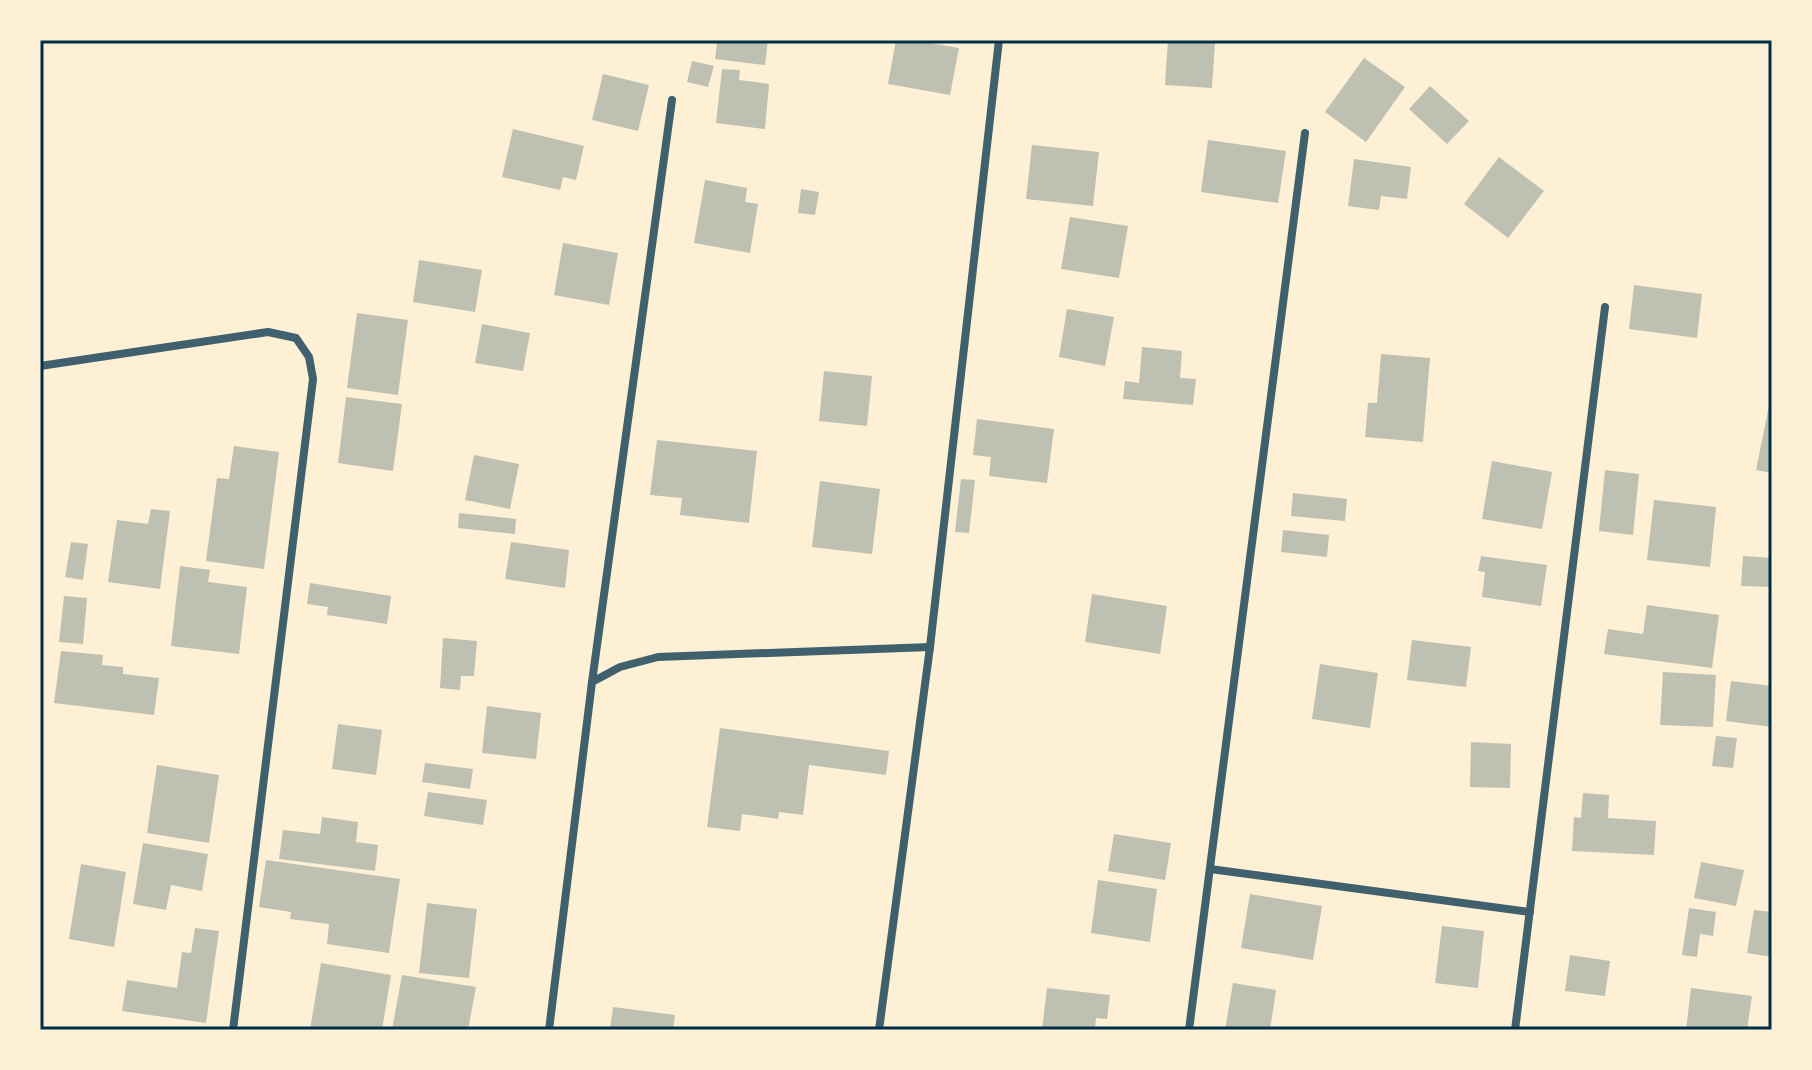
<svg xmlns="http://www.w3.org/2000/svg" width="1812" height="1070" font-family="Literata,serif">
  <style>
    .building { fill: #bec0b2 }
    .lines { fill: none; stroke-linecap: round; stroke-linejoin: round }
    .minor { stroke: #3f606c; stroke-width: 8 }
    .neatline { fill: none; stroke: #003049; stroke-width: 3 }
  </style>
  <rect width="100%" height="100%" fill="#fdf0d5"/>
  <g class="building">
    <path d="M726,40h42l-3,25 -50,-6 2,-17h8z"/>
    <path d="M896,40h17l46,8 -9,47 -62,-11z"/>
    <path d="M1168,40l47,2 -3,46 -47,-3z"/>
    <path d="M1364,58l41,29 -39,55 -41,-30z"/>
    <path d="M692,61l22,5 -6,21 -21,-5z"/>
    <path d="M722,69l18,1 -1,10 30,4 -4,45 -49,-6z"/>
    <path d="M603,74l46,11 -11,46 -46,-11z"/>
    <path d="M1430,86l39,35 -22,23 -38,-35z"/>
    <path d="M513,129l71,17 -8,34 -13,-3 -3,13 -58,-13z"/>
    <path d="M1208,140l78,11 -8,52 -77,-11z"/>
    <path d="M1032,145l67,7 -6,54 -67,-7z"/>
    <path d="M1499,157l45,34 -36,47 -44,-34z"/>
    <path d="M1354,159l57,8 -4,32 -26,-3 -2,14 -31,-4z"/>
    <path d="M705,180l42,8 -2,14 13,2 -8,49 -56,-10z"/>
    <path d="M801,189l18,3 -4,23 -17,-2z"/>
    <path d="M1070,217l58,9 -9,52 -58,-9z"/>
    <path d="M563,243l55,10 -9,52 -55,-10z"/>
    <path d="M419,260l63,10 -7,42 -62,-10z"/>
    <path d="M1634,285l68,9 -5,44 -68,-9z"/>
    <path d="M1067,309l47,8 -9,49 -46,-9z"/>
    <path d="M357,313l51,7 -10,75 -51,-7z"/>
    <path d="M482,324l48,9 -7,38 -48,-8z"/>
    <path d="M1142,347l40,4 -2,27 16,1 -3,26 -70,-6 2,-18 14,2z"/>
    <path d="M1381,354l49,4 -7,84 -58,-5 3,-34h9z"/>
    <path d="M824,371l48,5 -5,50 -48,-5z"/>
    <path d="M346,397l56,7 -9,67 -55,-8z"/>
    <path d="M1769,406l3,1v66l-16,-3z"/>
    <path d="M977,419l77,10 -7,54 -58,-7 2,-19 -18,-2z"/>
    <path d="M657,440l100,11 -8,72 -69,-8 2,-17 -32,-3z"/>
    <path d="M234,446l45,6 -15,117 -58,-8 11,-83 12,1z"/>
    <path d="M474,455l45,9 -9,45 -45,-9z"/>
    <path d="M1492,461l60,11 -10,57 -60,-10z"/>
    <path d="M1605,470l34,4 -6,61 -34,-4z"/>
    <path d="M961,479l14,1 -6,53 -14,-1z"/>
    <path d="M820,481l60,8 -8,65 -60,-7z"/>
    <path d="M1293,493l54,6 -2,22 -54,-5z"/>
    <path d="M1654,500l62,7 -6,60 -63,-7z"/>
    <path d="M151,509l19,2 -10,78 -52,-7 9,-62 31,4z"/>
    <path d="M459,513l57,6 -1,15 -57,-6z"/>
    <path d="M1283,530l46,5 -2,22 -46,-5z"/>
    <path d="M71,542l17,2 -5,36 -18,-3z"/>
    <path d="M511,542l58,8 -4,38 -60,-9z"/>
    <path d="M1481,556l66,9 -6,41 -59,-9 3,-25 -7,-1z"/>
    <path d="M1743,556l29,2 -1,29 -30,-1z"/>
    <path d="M180,566l30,4 -2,12 39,5 -8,67 -68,-8z"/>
    <path d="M310,583l81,13 -4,28 -60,-9 1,-8 -21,-3z"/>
    <path d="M1092,594l75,12 -7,48 -75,-12z"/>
    <path d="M64,596l23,2 -4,46 -24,-2z"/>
    <path d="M1647,605l72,10 -7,53 -108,-14 4,-25 35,5z"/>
    <path d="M443,638l34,3 -3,35h-13l-1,14 -20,-2z"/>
    <path d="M1412,640l59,7 -5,40 -59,-7z"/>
    <path d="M61,651l42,4 -1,10 21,2v7l36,4 -5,37 -100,-12z"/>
    <path d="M1320,664l58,9 -8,55 -58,-9z"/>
    <path d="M1663,672l53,3 -3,52 -53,-2z"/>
    <path d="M1731,681l41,5v41l-46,-6z"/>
    <path d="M487,706l54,7 -5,46 -54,-6z"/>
    <path d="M338,724l44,6 -6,45 -44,-6z"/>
    <path d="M720,728l169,23 -3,24 -77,-10 -6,50 -24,-3 -1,7 -36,-5 -2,17 -33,-4z"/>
    <path d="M1716,736l21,2 -4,30 -21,-2z"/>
    <path d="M1471,742l40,2 -1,44 -40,-1z"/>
    <path d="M425,763l48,6 -3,20 -48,-7z"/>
    <path d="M157,765l62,10 -10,68 -62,-10z"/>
    <path d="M428,792l59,8 -4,25 -59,-9z"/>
    <path d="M1583,793l26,2 -1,23 48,3 -2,34 -82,-4 2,-34 7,1z"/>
    <path d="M322,817l36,5 -2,20 22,3 -3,26 -96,-12 4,-29 37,4z"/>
    <path d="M1114,834l57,9 -6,37 -57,-9z"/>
    <path d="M143,843l65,11 -6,37 -31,-6 -5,25 -33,-6z"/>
    <path d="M266,860l134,19 -11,74 -62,-9 2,-20 -39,-5 1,-7 -32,-5z"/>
    <path d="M1701,862l43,8 -8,36 -42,-8z"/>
    <path d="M81,864l45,8 -12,75 -45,-8z"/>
    <path d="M1098,880l59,9 -7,53 -59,-9z"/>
    <path d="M1250,894l72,12 -9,54 -72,-12z"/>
    <path d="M427,903l50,6 -8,69 -50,-5z"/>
    <path d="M1689,908l27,4 -3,24 -13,-2 -3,23 -15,-2z"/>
    <path d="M1754,910l18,2v45l-25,-4z"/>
    <path d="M1442,926l42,5 -6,57 -43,-5z"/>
    <path d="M195,928l24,3 -13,92 -84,-12 5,-31 50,8 5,-36 9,1z"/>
    <path d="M1570,955l40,6 -5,35 -40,-5z"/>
    <path d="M321,963l70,12 -9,55h-72z"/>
    <path d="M402,975l74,12 -8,43h-76z"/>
    <path d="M1233,983l43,7 -6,40h-45z"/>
    <path d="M1047,988l63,7 -3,24 -11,-1 -1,12h-53z"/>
    <path d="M1691,988l61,8 -5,34h-61z"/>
    <path d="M613,1007l62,8 -2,15h-63z"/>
  </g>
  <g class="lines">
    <g class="minor">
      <path d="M40,366l228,-34 28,6 13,19 4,22 -80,651"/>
      <path d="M592,682l80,-582"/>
      <path d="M1210,869l320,43"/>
      <path d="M549,1030l43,-348 28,-15 38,-10 272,-10"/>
      <path d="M879,1030l51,-383 69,-607"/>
      <path d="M1189,1030l116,-897"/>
      <path d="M1515,1030l90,-723"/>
    </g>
  </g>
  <rect width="1812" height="1070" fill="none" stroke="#fdf0d5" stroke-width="84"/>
  <rect x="42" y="42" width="1728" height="986" class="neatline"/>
</svg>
